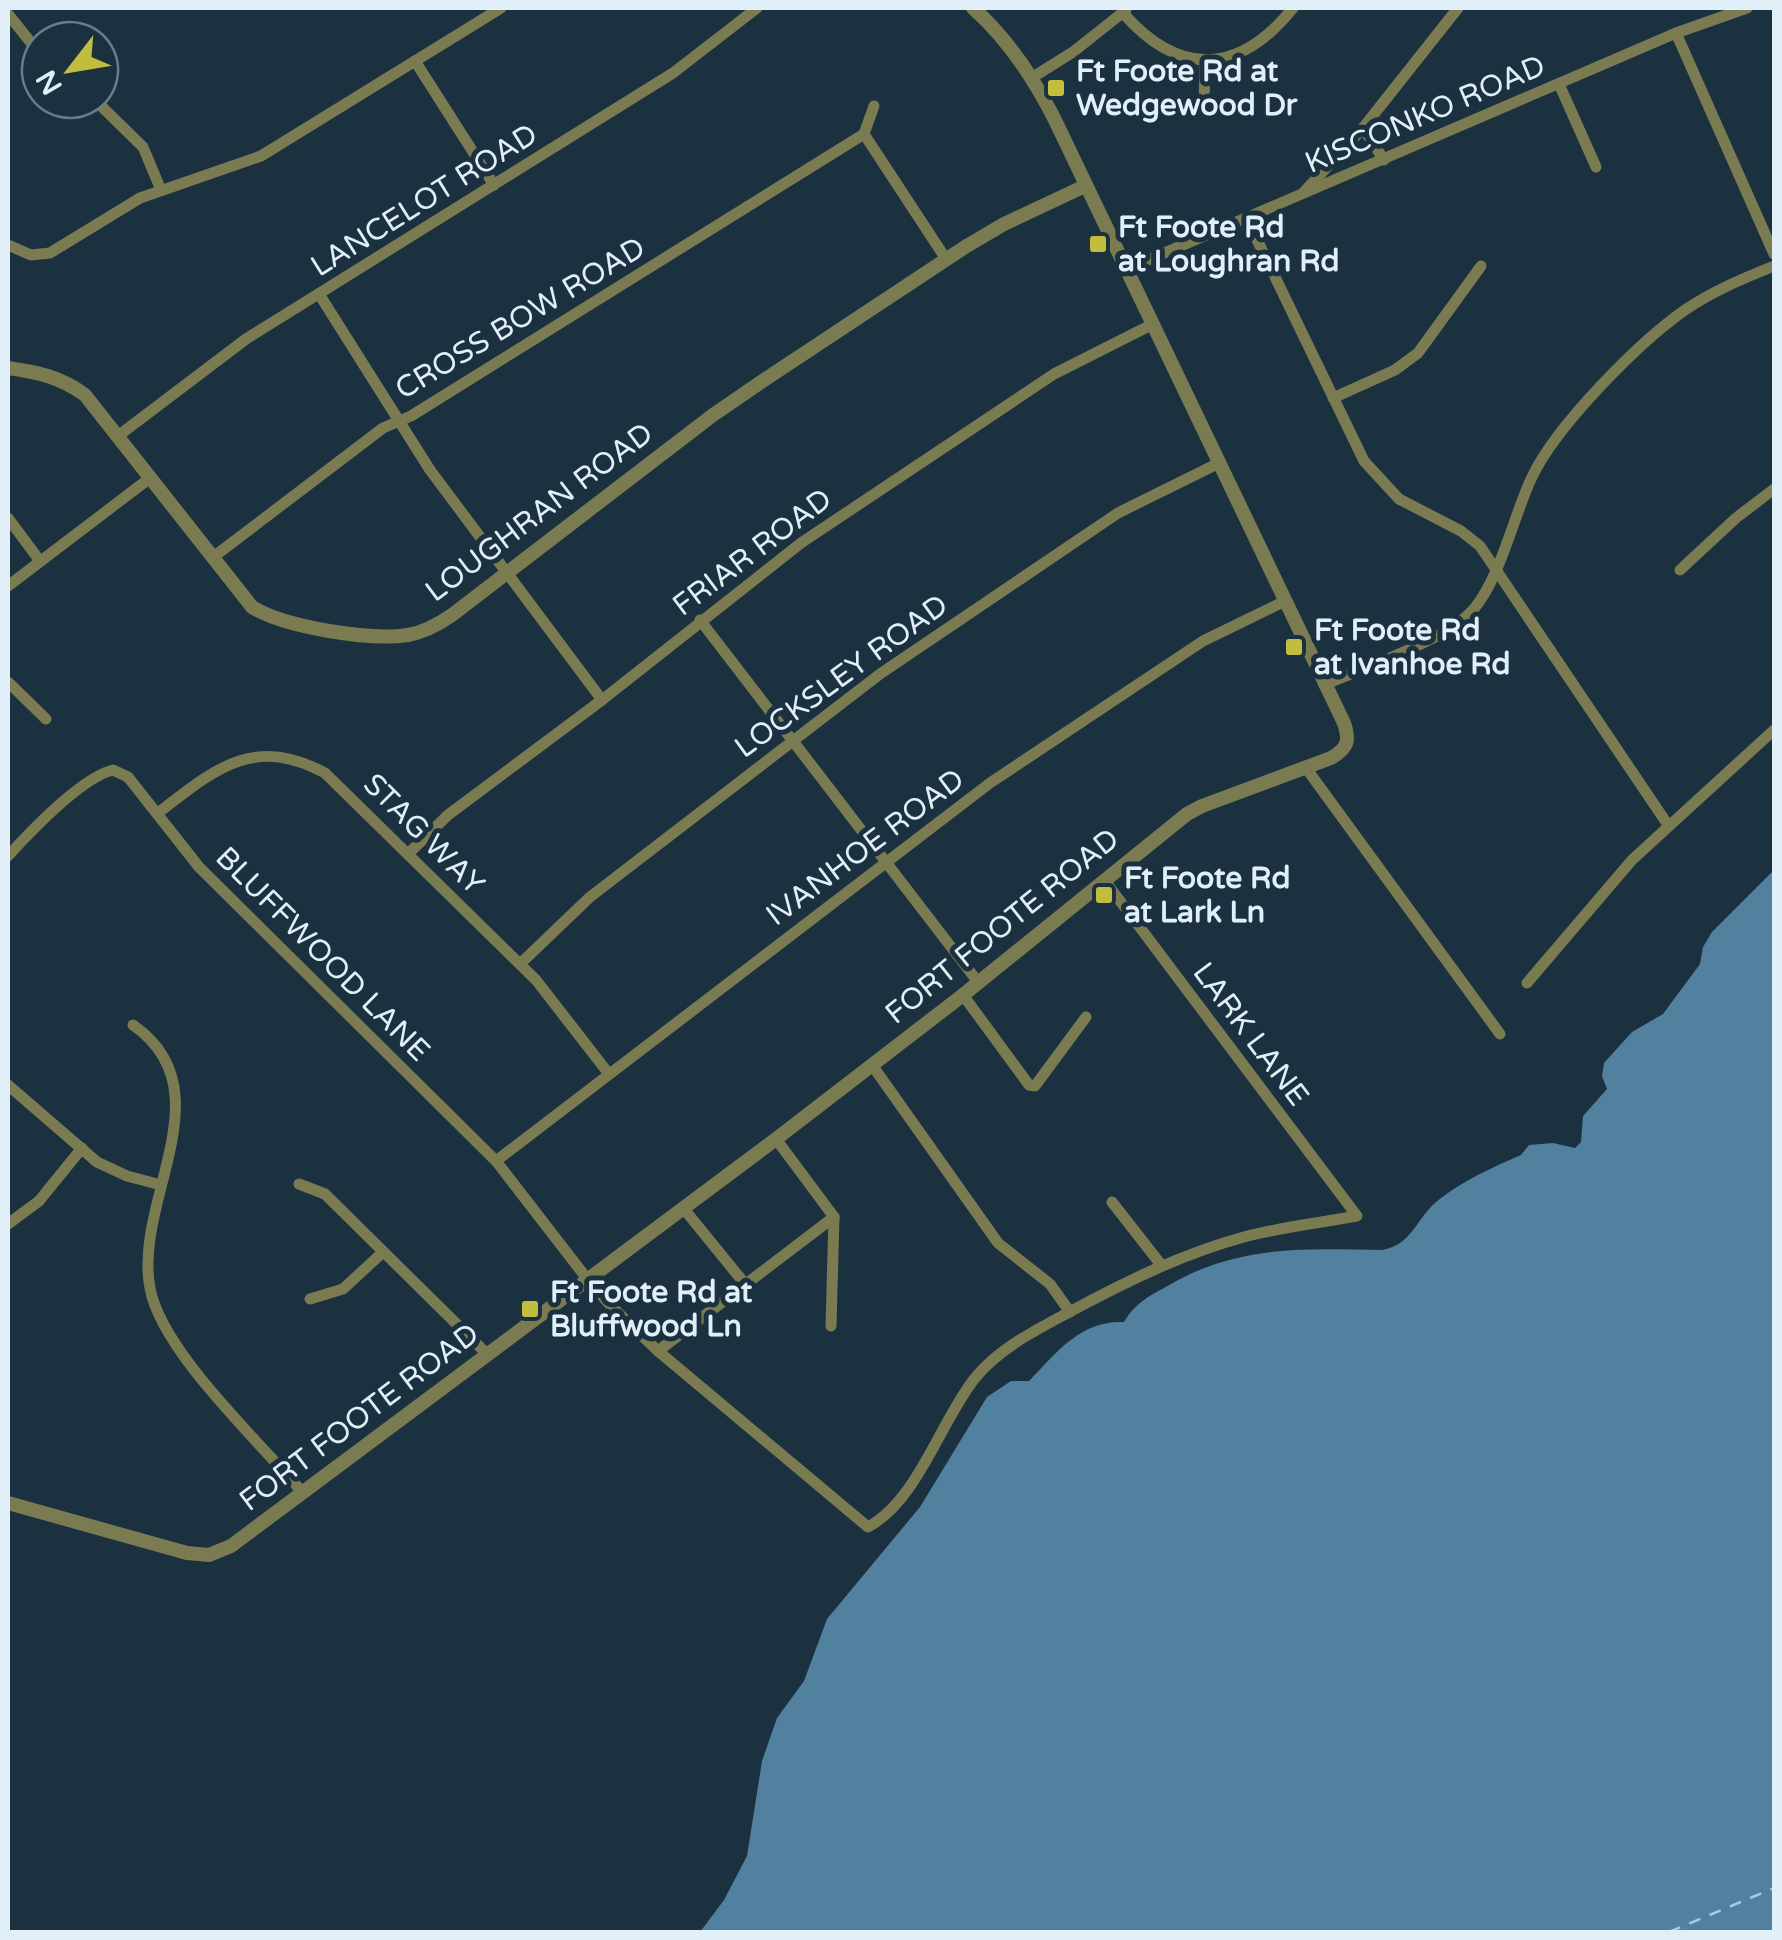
<svg xmlns="http://www.w3.org/2000/svg" width="1782" height="1940" font-family="'Varela Round',sans-serif">
  <style>
    .water { fill: #5281a0 }
    .lines { fill: none; stroke-linecap: round; stroke-linejoin: round }
    .ferry { stroke: #96cff6; stroke-width: 2.5; stroke-dasharray: 12 10; stroke-linecap: butt }
    .minor { stroke: #7b7b52; stroke-width: 11 }
    .tertiary { stroke: #7b7b52; stroke-width: 14 }
    .poi-dot { fill: #c2bd3f; stroke: #1b3140; stroke-width: 4 }
    .labels { text-anchor: middle; stroke-width: 10; stroke-linejoin: round; paint-order: stroke }
    .poi-label { font-size: 30px; font-weight: bold; fill: #e1eff8; stroke: #1b3140; text-anchor: start }
    .street-label { font-size: 30px; fill: #e1eff8; stroke: #1b3140 }
  </style>
  <rect width="100%" height="100%" fill="#1b3140"/>
  <path class="water" d="M1774,870v1062h-1074l24,-32 23,-44 15,-95 15,-43 27,-37 23,-62 93,-112 67,-110 24,-16h18c28,-29 52,-61 95,-59 12,-20 27,-27 47,-38 70,-40 135,-35 212,-34 30,-7 31,-28 52,-47 23,-20 58,-36 86,-48l8,-10 24,-2 22,5 6,-6 2,-26 24,-27 -5,-13 2,-13 28,-31 31,-18 37,-50 3,-17 9,-15z"/>
  <g class="lines">
    <path class="ferry" d="M1669,1932l105,-44"/>
    <g class="minor">
      <path d="M1123,13c57,65 117,61 170,-5"/>
      <path d="M8,14l32,40"/>
      <path d="M1676,33l98,221"/>
      <path d="M415,61l79,124"/>
      <path d="M1033,77l40,-25 53,-42"/>
      <path d="M1559,84l37,83"/>
      <path d="M95,100l48,47 18,43"/>
      <path d="M1204,104l1,-43"/>
      <path d="M1363,128l21,32"/>
      <path d="M864,134l82,125"/>
      <path d="M864,134l10,-28"/>
      <path d="M1304,192l59,-64 95,-120"/>
      <path d="M1247,219l117,242 35,38 62,32 19,15 188,279"/>
      <path d="M8,245l23,10 19,-2 90,-55 121,-42 240,-148"/>
      <path d="M1125,270l551,-237 71,-25"/>
      <path d="M319,294l111,176 172,230"/>
      <path d="M1333,398l62,-28 23,-17 63,-87"/>
      <path d="M118,436l128,-97 427,-266 84,-65"/>
      <path d="M8,518l32,43"/>
      <path d="M212,558l171,-130 28,-12 453,-282"/>
      <path d="M1680,570l56,-52 38,-29"/>
      <path d="M8,586l142,-108"/>
      <path d="M700,620l278,362"/>
      <path d="M8,682l38,37"/>
      <path d="M1324,685c40,-18 121,-44 149,-75 28,-33 40,-93 59,-133 24,-51 106,-134 153,-167 28,-19 59,-32 89,-44"/>
      <path d="M1306,768l194,266"/>
      <path d="M158,813c56,-43 95,-79 167,-40l211,207 73,94"/>
      <path d="M408,854l40,-39 154,-115 199,-157 253,-169 97,-49"/>
      <path d="M8,856c22,-24 73,-78 105,-86l15,7 71,90 297,294 92,119 24,27 46,44 210,176c50,-27 72,-105 107,-149 25,-31 65,-50 100,-69 54,-29 110,-56 169,-72 37,-10 76,-14 113,-21l-252,-335"/>
      <path d="M520,964l70,-67 290,-223 238,-161 99,-49"/>
      <path d="M1527,983l105,-123 142,-130"/>
      <path d="M963,995l66,90 6,1 51,-69"/>
      <path d="M133,1025c94,65 0,176 17,263 11,63 110,154 153,205"/>
      <path d="M872,1065l126,178 52,41 20,28"/>
      <path d="M8,1085l89,77 30,14 34,9"/>
      <path d="M776,1139l58,78"/>
      <path d="M496,1161l494,-378 213,-142 80,-39"/>
      <path d="M299,1184l26,10 163,161"/>
      <path d="M1112,1202l50,64"/>
      <path d="M684,1209l61,75"/>
      <path d="M8,1224l31,-23 43,-53"/>
      <path d="M310,1299l33,-10 39,-36"/>
      <path d="M831,1326l3,-109"/>
      <path d="M658,1351l176,-134"/>
    </g>
    <g class="tertiary">
      <path d="M8,368c29,4 53,9 77,27l167,212c32,20 118,34 156,28 17,-3 31,-11 44,-20l261,-200 51,-35 201,-133 39,-23 81,-38"/>
      <path d="M8,1503l179,50 22,2 22,-9 545,-407 187,-144 224,-181 15,-8 129,-48c17,-10 19,-17 13,-35l-290,-605c-21,-41 -46,-79 -81,-110"/>
    </g>
  </g>
  <g class="poi-dot">
    <rect x="1046" y="78" width="20" height="20" rx="5"/>
    <rect x="1088" y="234" width="20" height="20" rx="5"/>
    <rect x="1284" y="637" width="20" height="20" rx="5"/>
    <rect x="1094" y="885" width="20" height="20" rx="5"/>
    <rect x="520" y="1299" width="20" height="20" rx="5"/>
  </g>
  <g class="labels">
    <g class="poi-label">
      <text x="1076" y="81">Ft Foote Rd at<tspan x="1076" dy="34">Wedgewood Dr</tspan></text>
      <text x="1118" y="237">Ft Foote Rd<tspan x="1118" dy="34">at Loughran Rd</tspan></text>
      <text x="1314" y="640">Ft Foote Rd<tspan x="1314" dy="34">at Ivanhoe Rd</tspan></text>
      <text x="1124" y="888">Ft Foote Rd<tspan x="1124" dy="34">at Lark Ln</tspan></text>
      <text x="550" y="1302">Ft Foote Rd at<tspan x="550" dy="34">Bluffwood Ln</tspan></text>
    </g>
    <g class="street-label">
      <text transform="translate(1425 114) rotate(-23)" y="10">KISCONKO ROAD</text>
      <text transform="translate(424 200) rotate(-32)" y="10">LANCELOT ROAD</text>
      <text transform="translate(520 318) rotate(-31)" y="10">CROSS BOW ROAD</text>
      <text transform="translate(539 512) rotate(-37)" y="10">LOUGHRAN ROAD</text>
      <text transform="translate(752 552) rotate(-37)" y="10">FRIAR ROAD</text>
      <text transform="translate(841 676) rotate(-36)" y="10">LOCKSLEY ROAD</text>
      <text transform="translate(424 834) rotate(45)" y="10">STAG WAY</text>
      <text transform="translate(865 847) rotate(-37)" y="10">IVANHOE ROAD</text>
      <text transform="translate(1002 926) rotate(-39)" y="10">FORT FOOTE ROAD</text>
      <text transform="translate(323 954) rotate(45)" y="10">BLUFFWOOD LANE</text>
      <text transform="translate(1251 1034) rotate(53)" y="10">LARK LANE</text>
      <text transform="translate(359 1417) rotate(-37)" y="10">FORT FOOTE ROAD</text>
    </g>
  </g>
  <rect width="1782" height="1940" fill="none" stroke="#e1eff8" stroke-width="20"/>
  <g transform="translate(70 70) rotate(239)"><circle r="48" fill="#1b3140" stroke="#6a7d8a" stroke-width="2.5"/>
  <path d="M0-8L18 38L0 25L-18 38Z" fill="#c2bd3f"/>
  <text y="-15" font-size="28" font-weight="bold" text-anchor="middle" fill="#e1eff8">N</text>
  </g>
</svg>
